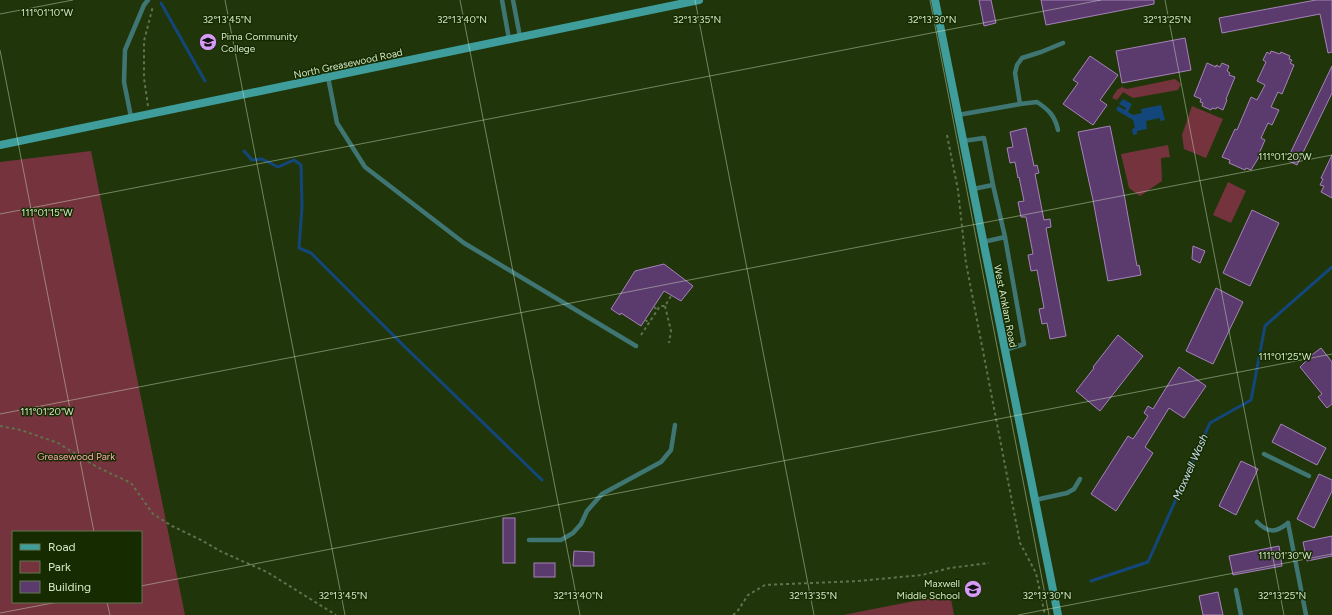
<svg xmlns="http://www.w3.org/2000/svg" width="1332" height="615" font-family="Figtree,sans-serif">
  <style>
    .green { fill: #75333d; fill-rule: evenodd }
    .water { fill: #13477b }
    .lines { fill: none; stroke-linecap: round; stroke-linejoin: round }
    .stream { stroke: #13477b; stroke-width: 3 }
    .building { fill: #5b3a6e; stroke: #a682bb }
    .path { stroke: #5e734b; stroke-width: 2; stroke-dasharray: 3 3; stroke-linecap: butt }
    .service { stroke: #3f7674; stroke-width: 4.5 }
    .secondary { stroke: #3f9e9b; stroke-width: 8 }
    .ticks { fill: none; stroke: #d3e6c7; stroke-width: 1; stroke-opacity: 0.45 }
    .labels { text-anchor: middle; stroke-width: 3; stroke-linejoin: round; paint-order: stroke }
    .poi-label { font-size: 10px; fill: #d3e6c7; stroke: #162c00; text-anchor: start }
    .street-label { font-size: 10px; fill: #d3e6c7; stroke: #162c00 }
    .park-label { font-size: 10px; fill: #fbaab2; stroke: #162c00 }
    .water-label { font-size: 11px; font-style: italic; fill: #cfe0f3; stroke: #162c00 }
    .ticks-label { font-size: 10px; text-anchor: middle; fill: #d3e6c7; stroke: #162c00; stroke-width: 3; stroke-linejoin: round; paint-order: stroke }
  </style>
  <rect width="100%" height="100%" fill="#20360a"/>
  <g class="green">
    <path d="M1175,79l6,5 -3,6 -45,8 -10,-6 -6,8 -5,-2 5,-8 5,-3 5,2z"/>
    <path d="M1192,106l31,13 -17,39 -22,-9 -2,-14z"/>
    <path d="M1168,145l2,12 -9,1 1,23 -22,15 -11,-8 -8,-34z"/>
    <path d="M91,151l94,464h-185v-453zM13,532h128v70h-128z"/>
    <path d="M1228,182l18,9 -15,32 -18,-8z"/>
    <path d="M950,594l4,21h-111z"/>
  </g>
  <path class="water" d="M1123,99l9,5 -4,8 5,3 9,-2 -1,-4 20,-4 4,15 -5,1v-3l-14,3 1,8 -10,2v3l-4,1 -1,-6 3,-1 -2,-8 -17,-10 2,-4 7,4 1,-2 -7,-4z"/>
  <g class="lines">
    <g class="stream">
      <path d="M161,3l44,78"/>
      <path d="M244,151l8,9 10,-1 16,8 16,-7 7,5 1,42 -3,41 12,5 94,94 137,133"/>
      <path d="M1091,581l57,-19 62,-139 41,-23 14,-74 67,-59"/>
    </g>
  </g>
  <g class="building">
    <path d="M979,0h12l5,23 -12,3z"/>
    <path d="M1041,0h113v4l-108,21z"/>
    <path d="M1316,0h16v52l-4,1 -8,-39 -98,19 -3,-15z"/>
    <path d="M1185,38l6,32 -69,13 -6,-32z"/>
    <path d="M1271,51l9,3 1,-2 9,4 -1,3 3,1 -2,3 4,2 -12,29 -4,-2 -7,15 8,3 -7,15 -4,-2 -7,15 4,2 -7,16 1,1 -8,13 -5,-2 -1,2 -16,-7 1,-3 -8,-3 13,-28 2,1 14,-33 6,3 8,-15 -8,-4 9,-19 -3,-2 4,-8 3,2z"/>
    <path d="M1090,56l28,19 -18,25 7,5 -14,20 -30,-21 15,-21 -5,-3z"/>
    <path d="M1207,63l9,4v-2l4,2 2,-4 7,3 -2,5 3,2 -1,2 6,2 -9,22 1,1 -4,10 -6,-3 -1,2 -4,-1 -1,2 -9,-4 1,-3 -3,-1 1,-3 -7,-3z"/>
    <path d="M1332,66v27l-35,72 -10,-5z"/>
    <path d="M1110,126l14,68 13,72 2,-1 2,10 -33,6 -15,-81 -15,-68z"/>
    <path d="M1026,128l8,38 3,-1 2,8 -4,1 9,46 6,-1 1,8 -5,1 20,108 -16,3 -3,-16 -5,1 -3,-15 5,-1 -7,-38 -6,1 -3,-16 5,-1 -7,-37h-5l-3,-15 6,-1 -5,-24 -1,1 -3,-16 -5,1 -3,-15 6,-1 -3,-15z"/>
    <path d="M1332,155v43l-11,-6 3,-6 -4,-1 3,-6 -2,-1z"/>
    <path d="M1252,210l27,13 -29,63 -27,-13z"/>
    <path d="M1193,246l12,5 -5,12 -8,-4z"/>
    <path d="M664,264l29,22 -12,15 -17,-10 -23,35 -20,-13 -1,2 -9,-6 24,-38z"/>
    <path d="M1216,288l27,14 -30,62 -27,-13z"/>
    <path d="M1118,335l25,21 -43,55 -24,-20 18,-23 -1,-1z"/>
    <path d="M1321,348l11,14v42l-5,4 -9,-11 4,-3 -22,-27 6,-6 -1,-1z"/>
    <path d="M1179,367l27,19 -22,32 -15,-10 -24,39 8,6 -37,58 -25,-17 37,-58 5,3 15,-23 -4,-3 4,-7 5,3z"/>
    <path d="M1281,424l45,24 -9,17 -45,-23z"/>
    <path d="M1241,461l17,8 -22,46 -17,-9z"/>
    <path d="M1319,474l13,6v11l-18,37 -17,-9z"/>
    <rect x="503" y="518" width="12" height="45"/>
    <path d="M1332,536v20l-25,5 -4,-19z"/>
    <path d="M1279,546l3,20 -49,9 -4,-19z"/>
    <path d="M574,551l20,1v14h-21z"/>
    <rect x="534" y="563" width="21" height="14"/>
    <path d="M1218,592l5,23h-20l-4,-19z"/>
  </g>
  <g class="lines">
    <g class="path">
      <path d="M148,106l-4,-28v-37l9,-35"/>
      <path d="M947,135l11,55 8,73 54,280 16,30 9,42"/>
      <path d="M665,306l6,25 -2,12"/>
      <path d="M654,307l4,3"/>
      <path d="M645,320l5,3"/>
      <path d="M641,335l19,-29h5l6,-10"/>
      <path d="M0,426l21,4 37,13 39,24 34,16 22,31 19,12 29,14 21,12 45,20 69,43"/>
      <path d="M733,615l4,-3 11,-17 17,-10 93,-4 64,-6 28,-7 39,-5"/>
    </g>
    <g class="service">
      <path d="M502,0l7,39"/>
      <path d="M513,0l7,37"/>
      <path d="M328,77l9,46 28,44 99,76 172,103"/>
      <path d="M1020,104l-5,-31 2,-8 5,-7 19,-6 22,-9"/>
      <path d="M958,115l62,-11 17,-2c12,8 18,14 21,28"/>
      <path d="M131,117l-7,-35 1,-32 19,-45 4,-5"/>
      <path d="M963,141l21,-3 9,47"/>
      <path d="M973,189l20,-4 12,52"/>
      <path d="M983,242l22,-5 19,107 -19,6"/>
      <path d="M1264,454l45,22"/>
      <path d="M1035,500l32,-7 7,-4 6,-10"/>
      <path d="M1257,522c11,11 19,11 31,1"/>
      <path d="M1288,523l18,92"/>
      <path d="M529,540h32l12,-7 8,-9 6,-13 15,-17 59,-32 10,-12 4,-25"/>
      <path d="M1236,590l5,25"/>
    </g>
    <g class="secondary">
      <path d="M935,0l123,615"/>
      <path d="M0,145l699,-145"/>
    </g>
  </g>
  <path class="ticks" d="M225,0l120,615M460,0l120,615M695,0l119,615M930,0l119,615M1165,0l119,615M0,14l73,-14M0,50l94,482M0,214l1101,-214M0,414l1332,-259M141,586l1191,-232M107,602l3,13M0,613l58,-11M1018,615l314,-61"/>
  <defs>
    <symbol id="university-disc" viewBox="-11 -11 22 22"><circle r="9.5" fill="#d79bf9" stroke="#162c00"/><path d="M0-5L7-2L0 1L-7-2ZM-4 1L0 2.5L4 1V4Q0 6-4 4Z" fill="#111"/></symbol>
    <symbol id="school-disc" viewBox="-11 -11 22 22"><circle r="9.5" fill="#d79bf9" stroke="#162c00"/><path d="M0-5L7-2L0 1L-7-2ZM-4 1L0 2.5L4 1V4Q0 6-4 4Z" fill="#111"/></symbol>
  </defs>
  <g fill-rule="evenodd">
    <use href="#university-disc" x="198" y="32" width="20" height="20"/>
    <use href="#school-disc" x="963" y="579" width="20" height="20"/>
  </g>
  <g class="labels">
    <g class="poi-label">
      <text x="221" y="40">Pima Community<tspan x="221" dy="12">College</tspan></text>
      <text x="960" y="587" text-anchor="end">Maxwell<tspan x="960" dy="12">Middle School</tspan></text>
    </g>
    <g class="street-label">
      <text transform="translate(348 63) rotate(-12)" y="4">North Greasewood Road</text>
      <text transform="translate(1006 306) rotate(79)" y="4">West Anklam Road</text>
    </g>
    <g class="park-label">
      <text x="76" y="460">Greasewood Park</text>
    </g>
    <g class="water-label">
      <text transform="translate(1190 467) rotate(-66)" y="4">Maxwell Wash</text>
    </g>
  </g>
  <g class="ticks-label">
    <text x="47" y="16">111°01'10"W</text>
    <text x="227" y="23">32°13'45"N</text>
    <text x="462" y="23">32°13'40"N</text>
    <text x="932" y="23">32°13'30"N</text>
    <text x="697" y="23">32°13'35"N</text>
    <text x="1167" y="23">32°13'25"N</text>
    <text x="1285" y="160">111°01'20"W</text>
    <text x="47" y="216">111°01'15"W</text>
    <text x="1285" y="360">111°01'25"W</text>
    <text x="47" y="415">111°01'20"W</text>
    <text x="1285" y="559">111°01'30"W</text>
    <text x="343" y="599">32°13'45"N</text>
    <text x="578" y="599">32°13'40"N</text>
    <text x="813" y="599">32°13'35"N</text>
    <text x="1047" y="599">32°13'30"N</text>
    <text x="1282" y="599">32°13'25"N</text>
  </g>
  <rect x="12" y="531" width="130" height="72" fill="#162c00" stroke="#627650"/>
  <rect x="20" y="544" width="20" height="6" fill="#3f9e9b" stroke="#627650"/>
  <text x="48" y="551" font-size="12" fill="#d3e6c7">Road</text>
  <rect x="20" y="561" width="20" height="12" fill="#75333d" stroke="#627650"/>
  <text x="48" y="571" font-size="12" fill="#d3e6c7">Park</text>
  <rect x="20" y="581" width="20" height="12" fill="#5b3a6e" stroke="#627650"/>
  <text x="48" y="591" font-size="12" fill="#d3e6c7">Building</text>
</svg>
